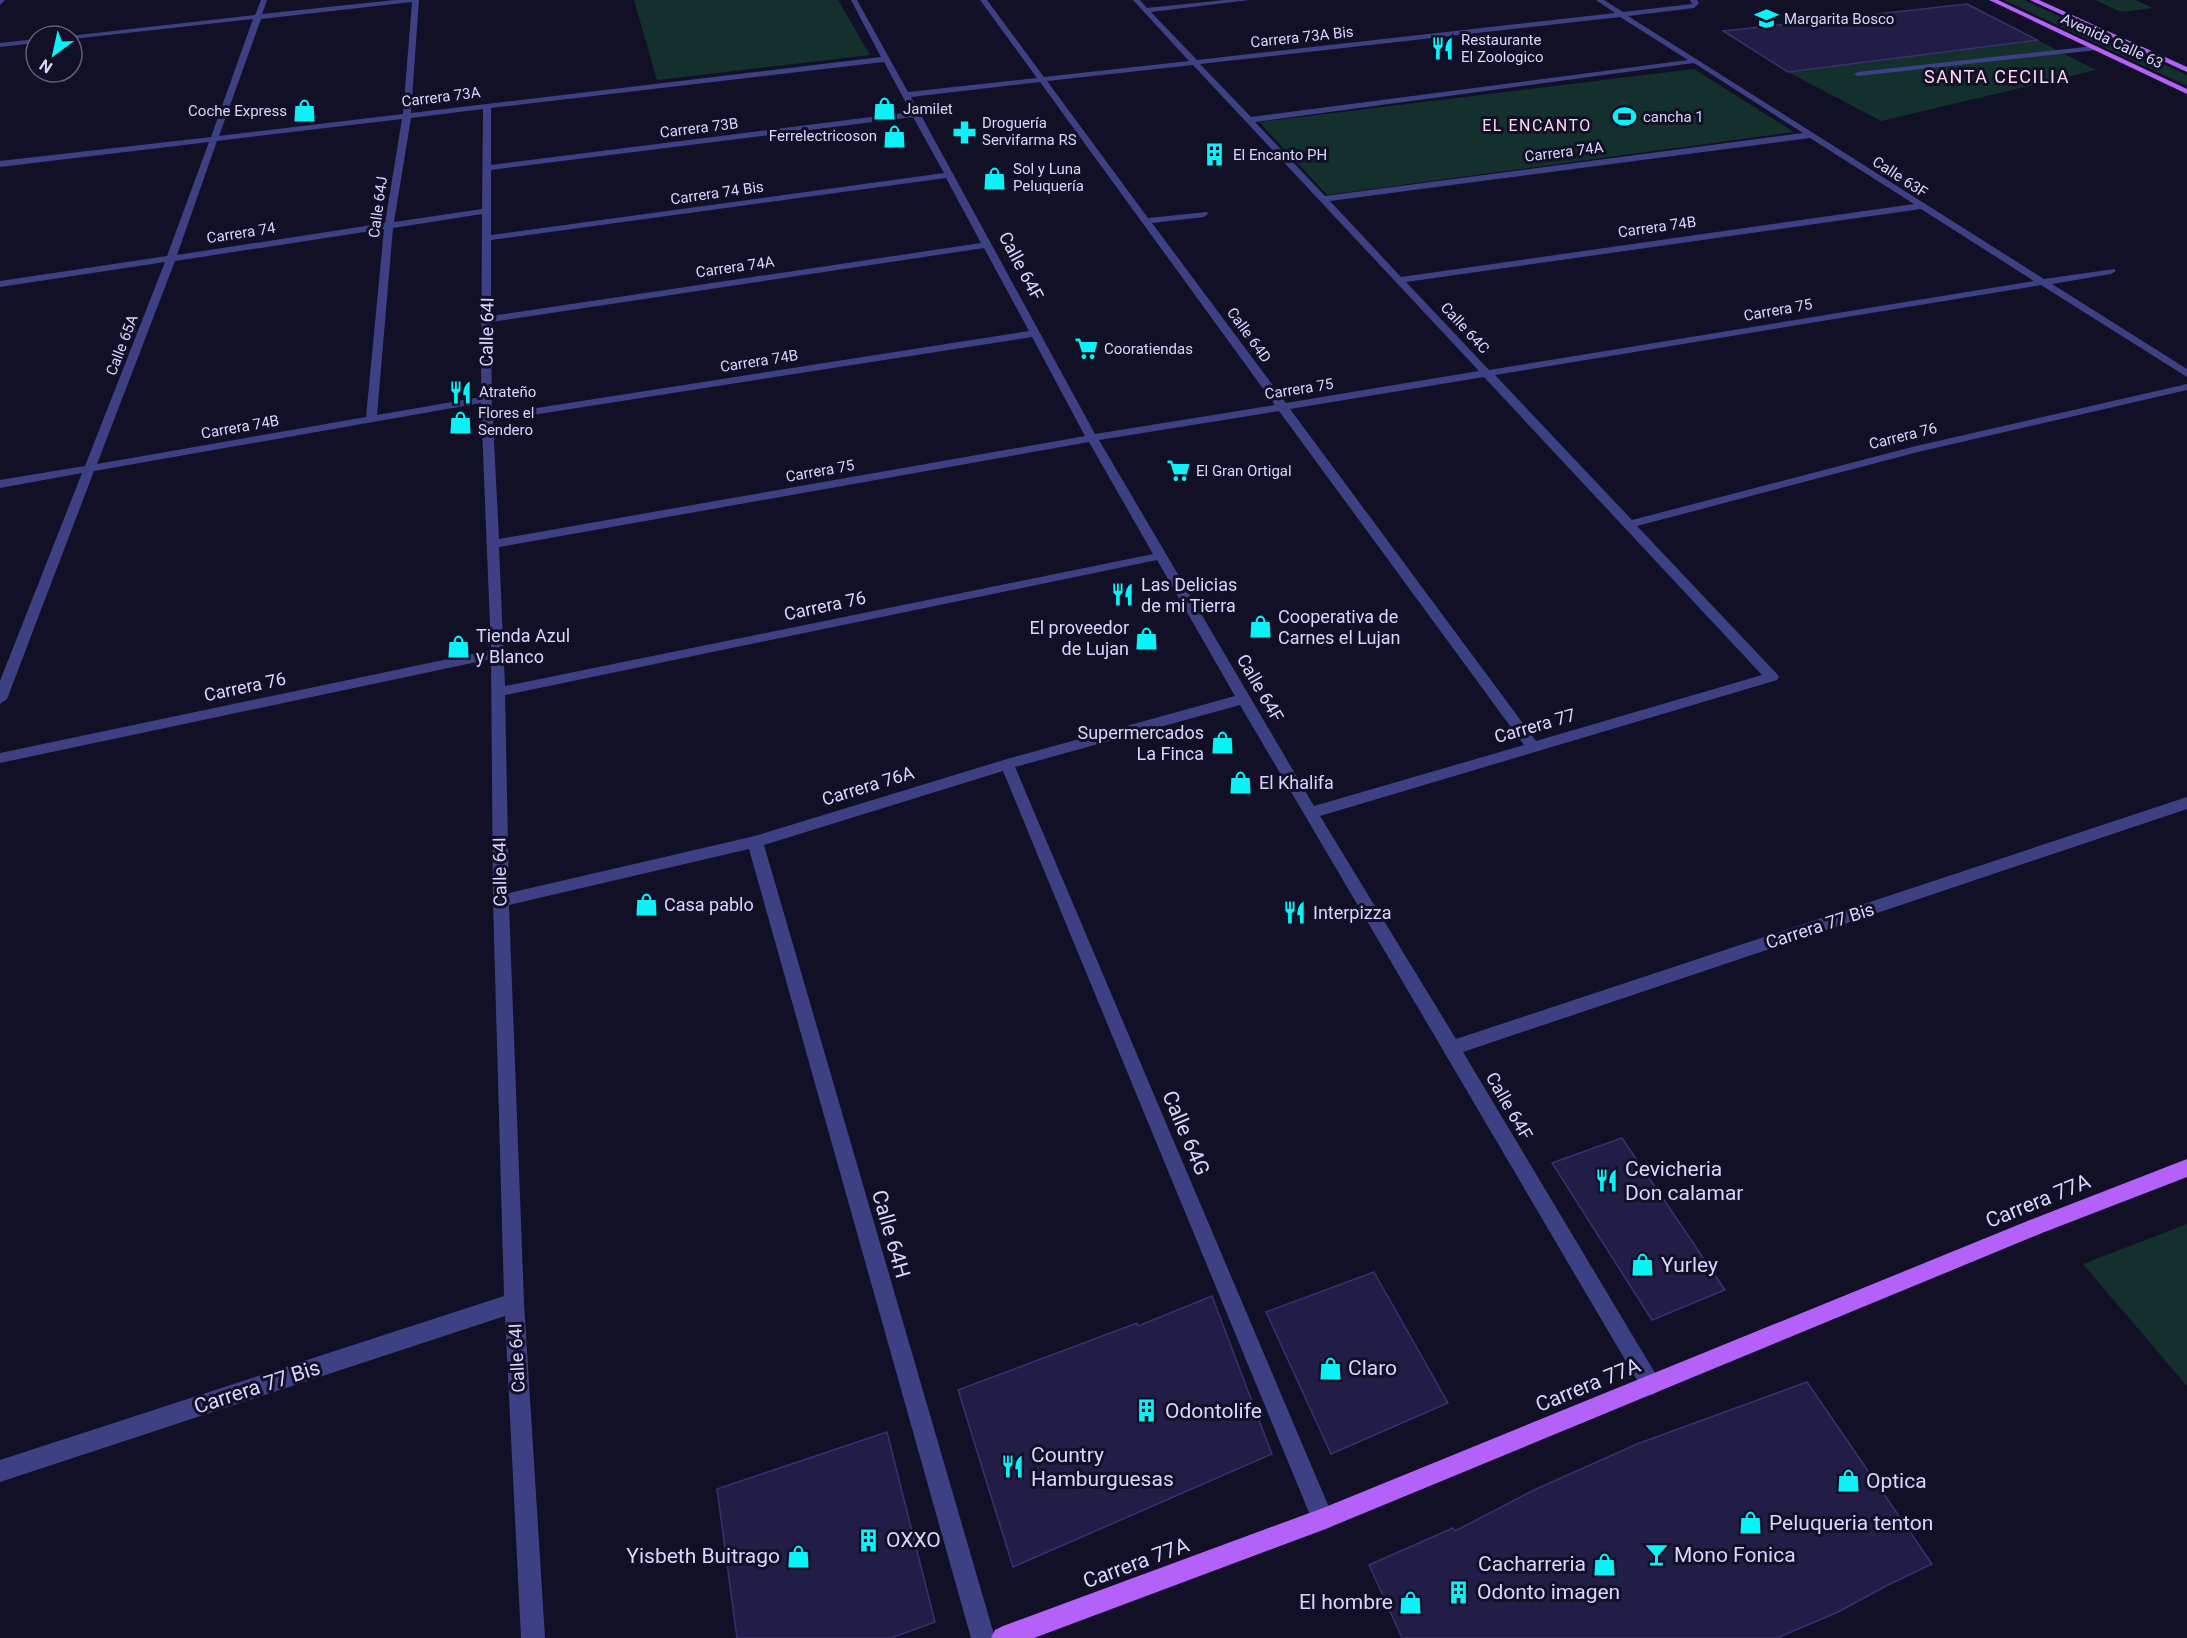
<svg xmlns="http://www.w3.org/2000/svg" width="2187" height="1638" font-family="Roboto,sans-serif">
  <style>
    .green { fill: #13302c }
    .building { fill: #221d46; stroke: #373071; stroke-width: 1.5 }
    .lines { fill: none; stroke-linecap: round; stroke-linejoin: round }
    .minor { fill: #3d4083; fill-rule: evenodd }
    .major { fill: #b461f9; fill-rule: evenodd }
    .labels { text-anchor: middle; stroke-width: 6; stroke-linejoin: round; paint-order: stroke }
    .far-poi-label { font-size: 15px; fill: #d8d6fe; stroke: #121026; text-anchor: start }
    .far-street-label { font-size: 15px; fill: #d8d6fe; stroke: #121026 }
    .far-neighbourhood-label { font-size: 16px; letter-spacing: 1.5px; fill: #fed8f3; stroke: #121026 }
    .far-quarter-label { font-size: 18px; letter-spacing: 1.5px; fill: #fed8f3; stroke: #121026 }
    .street-label { font-size: 18px; fill: #d8d6fe; stroke: #121026 }
    .poi-label { font-size: 18px; fill: #d8d6fe; stroke: #121026; text-anchor: start }
    .near-street-label { font-size: 21px; fill: #d8d6fe; stroke: #121026 }
    .near-poi-label { font-size: 21px; fill: #d8d6fe; stroke: #121026; text-anchor: start }
  </style>
  <rect width="100%" height="100%" fill="#121026"/>
  <g class="green">
    <path d="M634,0h204l32,55 -213,25z"/>
    <path d="M2004,0h20l163,75v11z"/>
    <path d="M2095,0h40l18,8 -32,4z"/>
    <path d="M1967,4l129,66 -215,51 -93,-49 -65,-41z"/>
    <path d="M1694,69l100,63 -467,63 -68,-73z"/>
    <path d="M2187,1224v162l-104,-122z"/>
  </g>
  <g class="building">
    <path d="M1967,4l70,36 -249,32 -65,-41z"/>
    <path d="M1622,1138l103,152 -73,30 -100,-157z"/>
    <path d="M1374,1272l74,131 -117,51 -65,-142z"/>
    <path d="M1212,1296l60,158 -259,113 -55,-177 179,-67 1,3z"/>
    <path d="M1807,1382l125,182 -44,21 -50,27 -61,26h-375l-33,-73 84,-37 2,3 79,-41 103,-46z"/>
    <path d="M887,1432l48,190 -44,16h-154l-20,-149z"/>
  </g>
  <g class="lines">
    <g class="minor">
      <path d="M0,0h5l-5,5z"/>
      <path d="M261,0h6l-5,14 133,-14h24l-8,113 470,-56 -30,-57h6l51,92 129,-14 -57,-78h7l57,77 145,-16 -56,-61h7l7,8 78,-8h24l-98,12 46,48 418,-47 -19,-13h8l19,12 69,-8 -2,-4h7l2,3 -5,5 -66,8 416,263 70,-10 2,2 -5,3 -59,10 135,85v8l-146,-92 -546,90 137,145 284,-74 271,-62v6l-269,62 -281,74 140,148 2,3 -2,3 -457,136 136,223 731,-242v12l-724,243 195,326 3,7 -3,7 -7,3 -7,-3 -404,-687 -225,62 319,752 -3,8 -8,3 -8,-3 -312,-756 -239,74 231,793h-24l-222,-789 -240,56 15,398 21,335h-24l-16,-322 -505,166v-22l504,-164 -11,-395 -2,-242 -491,104v-10l491,-103 -10,-247 -387,68 -87,228 -7,5v-23l82,-208 -82,15v-8l85,-14 80,-204 -165,25v-6l167,-25 42,-114 -209,25v-6l211,-24 42,-118 -181,20v-3h-3l186,-21zM412,2l-9,112 -184,22 42,-117zM1620,17l68,43 -437,57 -51,-53zM884,62l27,50 -420,53v-57zM1694,63l109,70 -478,63 -70,-74zM1193,65l286,306 -193,32 -134,-180 52,-6 4,-3 -1,-2 -59,6 -101,-137zM1040,82l235,323 -180,29 -184,-337zM483,109l-1,100 -88,13 17,-104zM913,117l31,56 -453,62v-65zM402,119l-17,104 -208,32 40,-114zM1810,138l104,66 -513,73 -71,-76zM946,178l35,65 -490,73v-76zM1921,209l113,72 -545,89 -83,-88zM482,214l-1,183 -104,18 16,-187zM384,229l-18,188 -269,47 78,-203zM984,248l45,83 -537,84 -1,-93zM1032,337l53,99 -586,103 -6,-118zM1484,377l278,298 -226,66 -246,-332zM1279,411l245,334 -210,61 -215,-366zM1089,442l64,112 -648,132 -6,-139zM1157,560l78,136 -228,63 -252,77 -246,57 -4,-198z"/>
      <path d="M36,39v4l-36,4v-4z"/>
      <path d="M2094,46l3,4 -239,26 -4,-2 4,-2z"/>
    </g>
    <g class="major">
      <path d="M1989,0h9l189,89v5z"/>
      <path d="M2030,0h9l148,67v5z"/>
      <path d="M2187,1159v18l-145,56 -719,297 -289,108h-43l4,-8 8,-4 320,-118 707,-288z"/>
    </g>
  </g>
  <defs>
    <symbol id="school-bare" viewBox="-9 -9 18 18"><path d="M0-5L7-2L0 1L-7-2ZM-4 1L0 2.5L4 1V4Q0 6-4 4Z" fill="#09f2f6" stroke="#121026" stroke-width="2.5" paint-order="stroke"/></symbol>
    <symbol id="restaurant-bare" viewBox="-9 -9 18 18"><path d="M-5-6h1v4h1v-4h1v4h1v-4h1v5L-1.5 .5V6h-2V.5L-5-1ZM5-6V6H3V1.5H1.5Q1.5-4 5-6Z" fill="#09f2f6" stroke="#121026" stroke-width="2.5" paint-order="stroke"/></symbol>
    <symbol id="shop-bare" viewBox="-9 -9 18 18"><path d="M-5-2.5h2.3a2.7 3.5 0 0 1 5.4 0H5L5.5 6h-11ZM-1.5-2.5h3a1.5 2.3 0 0 0-3 0Z" fill="#09f2f6" stroke="#121026" stroke-width="2.5" paint-order="stroke"/></symbol>
    <symbol id="stadium-bare" viewBox="-9 -9 18 18"><path d="M0-5a6.5 5 0 1 0 0 10a6.5 5 0 1 0 0-10ZM-3.5-1.8h7v3.6h-7Z" fill="#09f2f6" stroke="#121026" stroke-width="2.5" paint-order="stroke"/></symbol>
    <symbol id="pharmacy-bare" viewBox="-9 -9 18 18"><path d="M-2-6h4v4h4v4h-4v4h-4v-4h-4v-4h4Z" fill="#09f2f6" stroke="#121026" stroke-width="2.5" paint-order="stroke"/></symbol>
    <symbol id="building-bare" viewBox="-9 -9 18 18"><path d="M-4-6H4V6H1V3H-1V6H-4ZM-2.5-4.3h1.7v1.8h-1.7ZM.8-4.3h1.7v1.8H.8ZM-2.5-1h1.7V.8h-1.7ZM.8-1h1.7V.8H.8Z" fill="#09f2f6" stroke="#121026" stroke-width="2.5" paint-order="stroke"/></symbol>
    <symbol id="supermarket-bare" viewBox="-9 -9 18 18"><path d="M-6-5.5h2.5l.6 2H6L4.5 2H-2.5L-4.4-4H-6ZM-1.5 3.2a1.3 1.3 0 1 0 .1 0ZM3 3.2a1.3 1.3 0 1 0 .1 0Z" fill="#09f2f6" stroke="#121026" stroke-width="2.5" paint-order="stroke"/></symbol>
    <symbol id="bar-bare" viewBox="-9 -9 18 18"><path d="M-6-5H6L.8 .8V4.5H3.5V6h-7V4.5H-.8V.8Z" fill="#09f2f6" stroke="#121026" stroke-width="2.5" paint-order="stroke"/></symbol>
  </defs>
  <g fill-rule="evenodd">
    <use href="#school-bare" x="1750" y="2" width="33" height="33"/>
    <use href="#restaurant-bare" x="1426" y="32" width="33" height="33"/>
    <use href="#shop-bare" x="868" y="92" width="33" height="33"/>
    <use href="#shop-bare" x="288" y="94" width="33" height="33"/>
    <use href="#stadium-bare" x="1608" y="100" width="33" height="33"/>
    <use href="#pharmacy-bare" x="948" y="116" width="33" height="33"/>
    <use href="#shop-bare" x="878" y="120" width="33" height="33"/>
    <use href="#building-bare" x="1198" y="138" width="33" height="33"/>
    <use href="#shop-bare" x="978" y="162" width="33" height="33"/>
    <use href="#supermarket-bare" x="1070" y="332" width="33" height="33"/>
    <use href="#restaurant-bare" x="444" y="376" width="33" height="33"/>
    <use href="#shop-bare" x="444" y="406" width="33" height="33"/>
    <use href="#supermarket-bare" x="1162" y="454" width="33" height="33"/>
    <use href="#restaurant-bare" x="1106" y="578" width="33" height="33"/>
    <use href="#shop-bare" x="1244" y="610" width="33" height="33"/>
    <use href="#shop-bare" x="1130" y="622" width="33" height="33"/>
    <use href="#shop-bare" x="442" y="630" width="33" height="33"/>
    <use href="#shop-bare" x="1206" y="726" width="33" height="33"/>
    <use href="#shop-bare" x="1224" y="766" width="33" height="33"/>
    <use href="#shop-bare" x="630" y="888" width="33" height="33"/>
    <use href="#restaurant-bare" x="1278" y="896" width="33" height="33"/>
    <use href="#restaurant-bare" x="1590" y="1164" width="33" height="33"/>
    <use href="#shop-bare" x="1626" y="1248" width="33" height="33"/>
    <use href="#shop-bare" x="1314" y="1352" width="33" height="33"/>
    <use href="#building-bare" x="1130" y="1394" width="33" height="33"/>
    <use href="#restaurant-bare" x="996" y="1450" width="33" height="33"/>
    <use href="#shop-bare" x="1832" y="1464" width="33" height="33"/>
    <use href="#shop-bare" x="1734" y="1506" width="33" height="33"/>
    <use href="#building-bare" x="852" y="1524" width="33" height="33"/>
    <use href="#bar-bare" x="1640" y="1538" width="33" height="33"/>
    <use href="#shop-bare" x="782" y="1540" width="33" height="33"/>
    <use href="#shop-bare" x="1588" y="1548" width="33" height="33"/>
    <use href="#building-bare" x="1442" y="1576" width="33" height="33"/>
    <use href="#shop-bare" x="1394" y="1586" width="33" height="33"/>
  </g>
  <g class="labels">
    <g class="far-poi-label">
      <text x="1784" y="24">Margarita Bosco</text>
      <text x="1461" y="45">Restaurante<tspan x="1461" dy="17">El Zoologico</tspan></text>
      <text x="903" y="114">Jamilet</text>
      <text x="287" y="116" text-anchor="end">Coche Express</text>
      <text x="1643" y="122">cancha 1</text>
      <text x="982" y="128">Droguería<tspan x="982" dy="17">Servifarma RS</tspan></text>
      <text x="877" y="141" text-anchor="end">Ferrelectricoson</text>
      <text x="1233" y="160">El Encanto PH</text>
      <text x="1013" y="174">Sol y Luna<tspan x="1013" dy="17">Peluquería</tspan></text>
      <text x="1104" y="354">Cooratiendas</text>
      <text x="479" y="397">Atrateño</text>
      <text x="478" y="418">Flores el<tspan x="478" dy="17">Sendero</tspan></text>
      <text x="1196" y="476">El Gran Ortigal</text>
    </g>
    <g class="far-street-label">
      <text transform="translate(1302 37) rotate(-6)" y="5">Carrera 73A Bis</text>
      <text transform="translate(2112 41) rotate(25)" y="5">Avenida Calle 63</text>
      <text transform="translate(441 97) rotate(-7)" y="5">Carrera 73A</text>
      <text transform="translate(699 128) rotate(-7)" y="5">Carrera 73B</text>
      <text transform="translate(1564 152) rotate(-7)" y="5">Carrera 74A</text>
      <text transform="translate(1900 177) rotate(33)" y="5">Calle 63F</text>
      <text transform="translate(717 193) rotate(-8)" y="5">Carrera 74 Bis</text>
      <text transform="translate(378 207) rotate(-82)" y="5">Calle 64J</text>
      <text transform="translate(1657 227) rotate(-8)" y="5">Carrera 74B</text>
      <text transform="translate(241 233) rotate(-9)" y="5">Carrera 74</text>
      <text transform="translate(735 267) rotate(-8)" y="5">Carrera 74A</text>
      <text transform="translate(1778 310) rotate(-10)" y="5">Carrera 75</text>
      <text transform="translate(1465 328) rotate(47)" y="5">Calle 64C</text>
      <text transform="translate(1249 335) rotate(54)" y="5">Calle 64D</text>
      <text transform="translate(122 345) rotate(-69)" y="5">Calle 65A</text>
      <text transform="translate(759 361) rotate(-9)" y="5">Carrera 74B</text>
      <text transform="translate(1299 389) rotate(-9)" y="5">Carrera 75</text>
      <text transform="translate(240 427) rotate(-10)" y="5">Carrera 74B</text>
      <text transform="translate(1903 436) rotate(-14)" y="5">Carrera 76</text>
      <text transform="translate(820 471) rotate(-10)" y="5">Carrera 75</text>
    </g>
    <g class="far-neighbourhood-label">
      <text x="1537" y="131">EL ENCANTO</text>
    </g>
    <g class="far-quarter-label">
      <text x="1997" y="83">SANTA CECILIA</text>
    </g>
    <g class="street-label">
      <text transform="translate(1021 266) rotate(62)" y="6">Calle 64F</text>
      <text transform="translate(487 332) rotate(-89)" y="6">Calle 64I</text>
      <text transform="translate(825 606) rotate(-12)" y="6">Carrera 76</text>
      <text transform="translate(245 687) rotate(-12)" y="6">Carrera 76</text>
      <text transform="translate(1260 688) rotate(60)" y="6">Calle 64F</text>
      <text transform="translate(1535 726) rotate(-16)" y="6">Carrera 77</text>
      <text transform="translate(868 786) rotate(-17)" y="6">Carrera 76A</text>
      <text transform="translate(500 872) rotate(-91)" y="6">Calle 64I</text>
      <text transform="translate(1820 926) rotate(-18)" y="6">Carrera 77 Bis</text>
      <text transform="translate(1509 1106) rotate(60)" y="6">Calle 64F</text>
      <text transform="translate(517 1358) rotate(-93)" y="6">Calle 64I</text>
    </g>
    <g class="poi-label">
      <text x="1141" y="591">Las Delicias<tspan x="1141" dy="21">de mi Tierra</tspan></text>
      <text x="1278" y="623">Cooperativa de<tspan x="1278" dy="21">Carnes el Lujan</tspan></text>
      <text x="1129" y="634" text-anchor="end">El proveedor<tspan x="1129" dy="21">de Lujan</tspan></text>
      <text x="476" y="642">Tienda Azul<tspan x="476" dy="21">y Blanco</tspan></text>
      <text x="1204" y="739" text-anchor="end">Supermercados<tspan x="1204" dy="21">La Finca</tspan></text>
      <text x="1259" y="789">El Khalifa</text>
      <text x="664" y="911">Casa pablo</text>
      <text x="1313" y="919">Interpizza</text>
    </g>
    <g class="near-street-label">
      <text transform="translate(1186 1133) rotate(67)" y="7">Calle 64G</text>
      <text transform="translate(2038 1201) rotate(-22)" y="7">Carrera 77A</text>
      <text transform="translate(891 1234) rotate(74)" y="7">Calle 64H</text>
      <text transform="translate(1588 1385) rotate(-22)" y="7">Carrera 77A</text>
      <text transform="translate(257 1387) rotate(-18)" y="7">Carrera 77 Bis</text>
      <text transform="translate(1136 1563) rotate(-20)" y="7">Carrera 77A</text>
    </g>
    <g class="near-poi-label">
      <text x="1625" y="1176">Cevicheria<tspan x="1625" dy="24">Don calamar</tspan></text>
      <text x="1661" y="1272">Yurley</text>
      <text x="1348" y="1375">Claro</text>
      <text x="1165" y="1418">Odontolife</text>
      <text x="1031" y="1462">Country<tspan x="1031" dy="24">Hamburguesas</tspan></text>
      <text x="1866" y="1488">Optica</text>
      <text x="1769" y="1530">Peluqueria tenton</text>
      <text x="886" y="1547">OXXO</text>
      <text x="1674" y="1562">Mono Fonica</text>
      <text x="780" y="1563" text-anchor="end">Yisbeth Buitrago</text>
      <text x="1586" y="1571" text-anchor="end">Cacharreria</text>
      <text x="1477" y="1599">Odonto imagen</text>
      <text x="1393" y="1609" text-anchor="end">El hombre</text>
    </g>
  </g>
  <g transform="translate(54 54) rotate(213)"><circle r="28" fill="#121026" stroke="#615f7c" stroke-width="1.5"/>
  <path d="M0-4.5L10 22L0 15L-10 22Z" fill="#09f2f6"/>
  <text y="-9" font-size="16" font-weight="bold" text-anchor="middle" fill="#d8d6fe">N</text>
  </g>
</svg>
